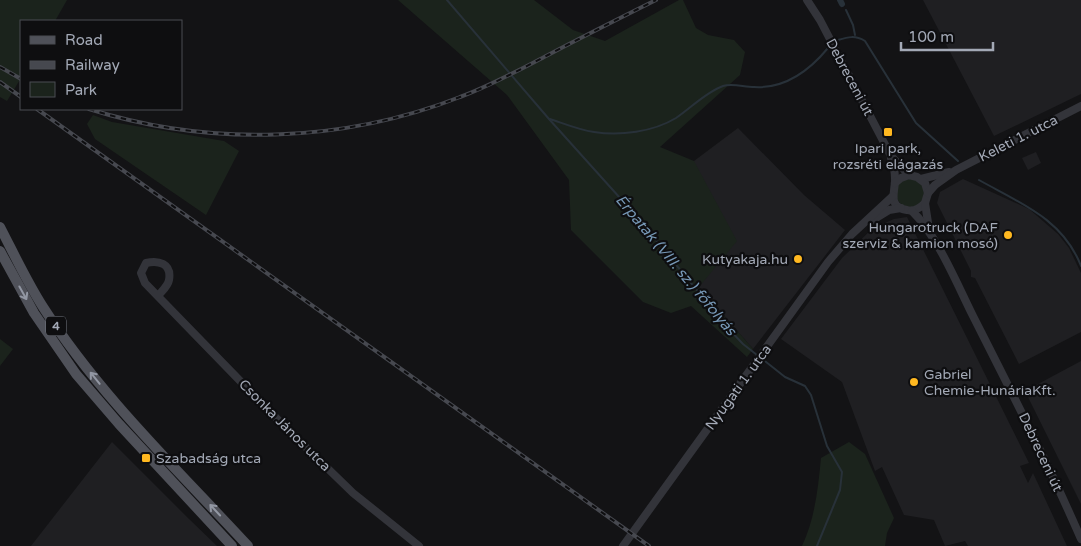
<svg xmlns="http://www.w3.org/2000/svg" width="1081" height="546" font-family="'Varela Round',sans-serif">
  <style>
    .built { fill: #1f1f22 }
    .green { fill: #1b231c }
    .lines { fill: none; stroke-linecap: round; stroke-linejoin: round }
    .stream { stroke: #283139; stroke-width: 2 }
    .canal { stroke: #283139; stroke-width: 6 }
    .minor { stroke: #33343a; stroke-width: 8 }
    .major { stroke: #4f5159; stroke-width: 10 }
    .rail-casing { stroke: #46484f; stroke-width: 4 }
    .rail { stroke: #0e0e10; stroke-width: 2; stroke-dasharray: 5.5; stroke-linecap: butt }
    .oneway { stroke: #9297a3 }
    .poi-dot { fill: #ffb820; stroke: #0e0e10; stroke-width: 2 }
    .labels { text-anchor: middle; stroke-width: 4.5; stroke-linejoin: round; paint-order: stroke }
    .shield { fill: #0e0e10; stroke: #767a84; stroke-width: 1 }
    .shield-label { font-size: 12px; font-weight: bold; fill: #a3a9b6 }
    .street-label { font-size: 14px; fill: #a3a9b6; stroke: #0e0e10 }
    .poi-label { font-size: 14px; fill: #a3a9b6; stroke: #0e0e10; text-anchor: end }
    .water-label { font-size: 15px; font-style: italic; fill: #7697b5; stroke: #0e0e10 }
  </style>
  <rect width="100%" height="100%" fill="#131315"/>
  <g class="built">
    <path d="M923,0h158v94l-87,42z"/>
    <path d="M738,128l66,67 41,35 -92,119 -54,-62 -5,-126z"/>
    <path d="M1036,152l5,11 -13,7 -6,-12z"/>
    <path d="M963,179l66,30 29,25 11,14 12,25v59l-62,32 -44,-86 -4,-1v-6l-34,-68 3,-11z"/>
    <path d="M907,217l122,246 -9,3 8,17 5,-10 34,73h-99l-3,-5 -20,5 -11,-26 -30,-5 -22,-48 -7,4 -33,-89 -61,-43 61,-81 31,-30 21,-9z"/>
    <path d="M1081,361v143l-56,-113z"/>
    <path d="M112,442l77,77 28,27h-186z"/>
  </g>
  <g class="green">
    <path d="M0,0h67l-12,21h-34v57l-14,23 -7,-4z"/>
    <path d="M398,0h136l39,30 32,11 74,-41h4l13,28 12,7 26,5 11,12 -5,23 -80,72 34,14 43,80 -38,46 54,62 -6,8 -56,-51 -20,7 -28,-11 -72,-72 -2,-50 -62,-85z"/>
    <path d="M93,115l19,7 112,19 15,10 -33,64 -111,-76 -8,-15z"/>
    <circle cx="910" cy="193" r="14"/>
    <path d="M0,339l13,10 -13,17z"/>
    <path d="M849,442l16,12 29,64 -7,15 -2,13h-83c13,-28 16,-57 19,-88z"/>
  </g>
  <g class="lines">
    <g class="stream">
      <path d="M447,0l102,119 89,99 88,108 17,18 14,11"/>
      <path d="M846,10l7,15 2,10"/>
      <path d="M838,40c10,-3 17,-5 27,1l46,74 5,8 42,38"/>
      <path d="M550,119c15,5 29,11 44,13 26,4 59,0 82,-14 15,-10 30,-26 47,-32 9,-3 21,1 31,1 31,2 55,-16 74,-39"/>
      <path d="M979,180c41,23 84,39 102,86"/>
      <path d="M761,358l24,19 20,9 6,9 16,51 15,26 -2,18 -23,56"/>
    </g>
    <path class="canal" d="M840,0l2,4"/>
    <g class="minor">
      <path d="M807,0l13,20 71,136 18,19"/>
      <path d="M891,158c2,6 4,13 4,20 1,12 -9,29 12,32 7,2 13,-2 18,-7"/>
      <path d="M921,179l28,-7"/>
      <path d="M895,183l6,-5 8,-3 8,2 8,6 3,10 -3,10 4,26"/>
      <path d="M928,193l7,-8 21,-15 125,-64"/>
      <path d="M912,211c25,24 45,73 61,105 37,73 75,147 108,223"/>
      <path d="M871,221l18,-11 12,-2"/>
      <path d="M158,296c4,-5 10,-10 11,-16 3,-17 -11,-20 -23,-17l-5,10 4,10 140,144 68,66 66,53"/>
      <path d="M623,546l205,-284 24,-28 41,-38"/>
    </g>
    <g class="major">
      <path d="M0,227c14,27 27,55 43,80 57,89 134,162 205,239"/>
      <path d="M0,251l34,62 42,61 43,50 113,122"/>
    </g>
    <defs>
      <g id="rail">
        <path d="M0,67l21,12"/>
        <path d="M0,82l21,15"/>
        <path d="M37,109l612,437"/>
        <path d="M89,109c120,38 254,34 371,-12 30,-11 59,-27 88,-42 36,-19 72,-37 108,-55"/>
      </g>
    </defs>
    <use href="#rail" class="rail-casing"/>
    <use href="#rail" class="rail"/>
  </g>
  <defs><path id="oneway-shaft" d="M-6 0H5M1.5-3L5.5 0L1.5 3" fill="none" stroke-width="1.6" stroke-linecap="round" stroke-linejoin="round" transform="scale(1.25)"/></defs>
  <g class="oneway">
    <use href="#oneway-shaft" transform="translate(23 293) rotate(61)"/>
    <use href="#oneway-shaft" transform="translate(95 378) rotate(-129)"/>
    <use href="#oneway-shaft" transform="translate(215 510) rotate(-133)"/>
  </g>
  <g class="poi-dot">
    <rect x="883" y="127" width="10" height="10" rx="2.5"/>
    <circle cx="1008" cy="235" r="5"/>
    <circle cx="798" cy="259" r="5"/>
    <circle cx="914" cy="382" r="5"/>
    <rect x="141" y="453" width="10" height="10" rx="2.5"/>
  </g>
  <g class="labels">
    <rect class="shield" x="46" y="316.5" width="20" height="19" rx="4"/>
    <g class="shield-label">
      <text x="56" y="330">4</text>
    </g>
    <g class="street-label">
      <text transform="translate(850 77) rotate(62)" y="5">Debreceni út</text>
      <text transform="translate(1018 138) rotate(-27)" y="5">Keleti 1. utca</text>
      <text transform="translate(738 387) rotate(-54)" y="5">Nyugati 1. utca</text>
      <text transform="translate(285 425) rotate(45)" y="5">Csonka János utca</text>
      <text transform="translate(1041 452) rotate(65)" y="5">Debreceni út</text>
    </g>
    <g class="poi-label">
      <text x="888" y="153" text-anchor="middle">Ipari park,<tspan x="888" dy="16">rozsréti elágazás</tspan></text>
      <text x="998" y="232">Hungarotruck (DAF<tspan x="998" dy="16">szerviz &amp; kamion mosó)</tspan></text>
      <text x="788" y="264">Kutyakaja.hu</text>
      <text x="924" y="379" text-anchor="start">Gabriel<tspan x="924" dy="16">Chemie-HunáriaKft.</tspan></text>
      <text x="156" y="463" text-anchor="start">Szabadság utca</text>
    </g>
    <g class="water-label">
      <text transform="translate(676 265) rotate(50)" y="5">Érpatak (VIII. sz.) főfolyás</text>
    </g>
  </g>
  <rect x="20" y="20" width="162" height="90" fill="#0e0e10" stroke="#4a4c52"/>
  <rect x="30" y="36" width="25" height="8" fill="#4f5159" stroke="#4a4c52"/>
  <text x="65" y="45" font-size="15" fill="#a3a9b6">Road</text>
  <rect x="30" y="61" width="25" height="8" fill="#46484f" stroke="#4a4c52"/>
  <text x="65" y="70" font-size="15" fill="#a3a9b6">Railway</text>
  <rect x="30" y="82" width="25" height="15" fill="#1b231c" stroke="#4a4c52"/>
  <text x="65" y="95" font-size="15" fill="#a3a9b6">Park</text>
  <path d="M901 42v8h92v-8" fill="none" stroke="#a3a9b6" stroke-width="2.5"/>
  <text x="908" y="42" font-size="15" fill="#a3a9b6" stroke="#0e0e10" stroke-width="4" paint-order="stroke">100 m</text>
</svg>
